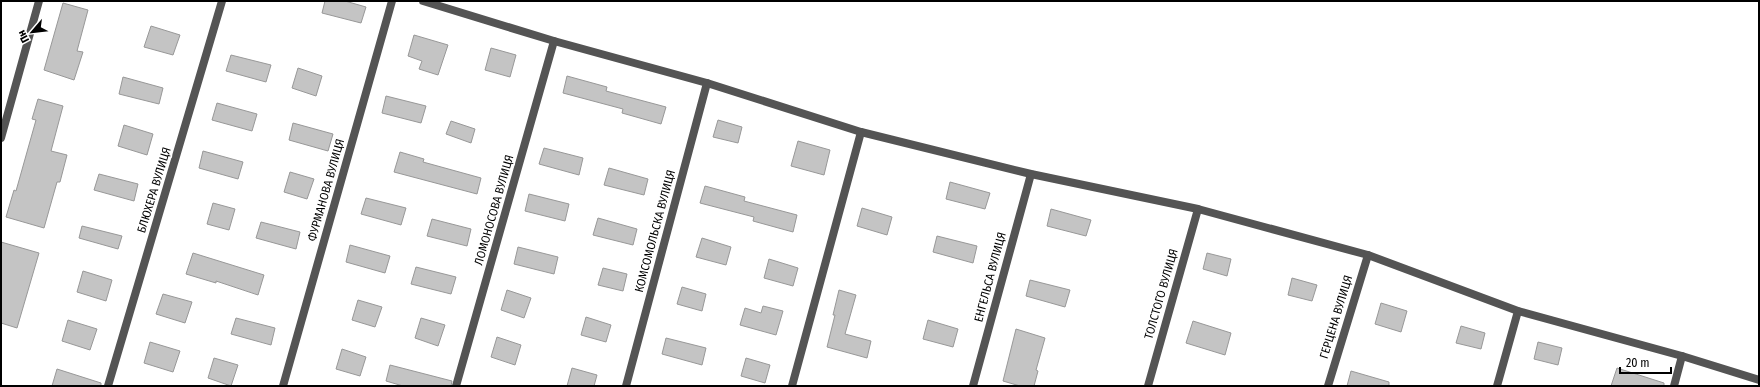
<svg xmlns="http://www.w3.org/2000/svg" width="1760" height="387" font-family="'Fira Sans Condensed',sans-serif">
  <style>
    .building { fill: #c4c4c4; stroke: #989898 }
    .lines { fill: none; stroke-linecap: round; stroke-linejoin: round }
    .service { stroke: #545454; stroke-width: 8 }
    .minor { stroke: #545454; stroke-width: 8 }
    .labels { text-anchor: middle; stroke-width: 3.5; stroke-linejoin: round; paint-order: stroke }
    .street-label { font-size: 12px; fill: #000; stroke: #fff }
  </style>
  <rect width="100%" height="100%" fill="#fff"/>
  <g class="building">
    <path d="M325,1h20l21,6 -5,16 -39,-10z"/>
    <path d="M63,3l25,7 -11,41 6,1 -9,28 -30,-10z"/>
    <path d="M151,26l29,9 -7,20 -29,-8z"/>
    <path d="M414,35l34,10 -10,30 -19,-6 3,-8 -14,-5z"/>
    <path d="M491,48l25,7 -6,22 -25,-7z"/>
    <path d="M231,55l40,10 -5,17 -40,-11z"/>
    <path d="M298,68l24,8 -6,20 -24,-8z"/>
    <path d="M567,76l40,11 -1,4 60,16 -5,17 -39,-11 1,-4 -60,-16z"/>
    <path d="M123,77l40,11 -4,16 -40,-10z"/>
    <path d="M386,96l40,10 -5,17 -39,-10z"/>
    <path d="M38,99l25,7 -12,45 16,4 -7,27h-3l-13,46 -38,-11 8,-27 2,1 20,-71 -4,-1z"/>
    <path d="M217,103l40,11 -5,17 -40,-11z"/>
    <path d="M718,120l24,7 -4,16 -25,-6z"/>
    <path d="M451,121l24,8 -4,14 -25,-9z"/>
    <path d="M293,123l40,11 -5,17 -39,-11z"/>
    <path d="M124,125l29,9 -6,21 -29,-9z"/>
    <path d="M798,141l32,9 -6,25 -33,-9z"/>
    <path d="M544,148l39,10 -4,17 -40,-11z"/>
    <path d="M203,151l40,11 -5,17 -39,-11z"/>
    <path d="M400,152l24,7 -1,3 58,16 -4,16 -83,-22z"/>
    <path d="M609,168l39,11 -4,16 -40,-10z"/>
    <path d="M290,172l24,7 -7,20 -23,-7z"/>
    <path d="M99,174l39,10 -4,17 -40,-11z"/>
    <path d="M950,182l40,11 -5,16 -39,-10z"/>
    <path d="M705,186l40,11 -1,4 53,14 -4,17 -40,-11 1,-4 -54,-14z"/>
    <path d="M529,194l40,10 -4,17 -40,-10z"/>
    <path d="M366,198l40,10 -5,17 -40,-11z"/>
    <path d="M213,203l22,6 -6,21 -22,-6z"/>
    <path d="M862,208l30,9 -5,18 -30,-9z"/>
    <path d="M1051,209l40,11 -5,16 -39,-10z"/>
    <path d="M598,218l39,11 -4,16 -40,-10z"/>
    <path d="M432,219l39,10 -4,17 -40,-10z"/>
    <path d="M261,222l39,10 -4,17 -40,-11z"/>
    <path d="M82,226l40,10 -4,13 -39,-11z"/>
    <path d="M937,236l40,10 -4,17 -40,-11z"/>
    <path d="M702,238l29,9 -5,18 -30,-8z"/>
    <path d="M1,242l38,11 -22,75 -16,-5z"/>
    <path d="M350,245l40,11 -5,17 -39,-11z"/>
    <path d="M518,247l40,10 -4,17 -40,-10z"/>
    <path d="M193,253l71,22 -6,20 -42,-14v2l-30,-9z"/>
    <path d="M1207,253l24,6 -4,17 -24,-7z"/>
    <path d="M769,259l29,9 -5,18 -29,-8z"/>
    <path d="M416,267l40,10 -5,17 -40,-10z"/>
    <path d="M603,268l24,6 -4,17 -25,-6z"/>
    <path d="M83,271l29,9 -6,21 -29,-9z"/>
    <path d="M1292,278l25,7 -5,16 -24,-6z"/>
    <path d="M1030,280l40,10 -5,17 -39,-11z"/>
    <path d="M682,287l24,7 -4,17 -25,-7z"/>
    <path d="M507,290l24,8 -7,20 -23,-8z"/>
    <path d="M839,290l17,5 -11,39 26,7 -4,17 -40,-11 8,-32h-2z"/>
    <path d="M163,294l29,8 -7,21 -29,-9z"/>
    <path d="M358,300l24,7 -7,20 -23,-7z"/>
    <path d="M1381,303l26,8 -6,21 -26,-8z"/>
    <path d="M763,306l20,5 -7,24 -36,-10 5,-17 16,5z"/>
    <path d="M586,317l25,8 -5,17 -25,-7z"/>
    <path d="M236,318l39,10 -4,17 -40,-11z"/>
    <path d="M421,318l24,7 -7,21 -23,-8z"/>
    <path d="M68,320l29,9 -7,21 -28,-9z"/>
    <path d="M928,320l30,9 -5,18 -30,-8z"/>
    <path d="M1193,321l38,12 -6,22 -39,-12z"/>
    <path d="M1461,326l24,7 -4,16 -25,-6z"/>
    <path d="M1016,329l29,9 -9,32 2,1 -4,15h-14l-17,-5z"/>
    <path d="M497,337l24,8 -6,20 -24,-8z"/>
    <path d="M666,338l40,10 -4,17 -40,-11z"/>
    <path d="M150,342l30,9 -7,21 -29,-9z"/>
    <path d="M1538,342l24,6 -4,17 -24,-6z"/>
    <path d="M342,349l24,8 -6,19 -24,-7z"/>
    <path d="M214,358l24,7 -7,21 -23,-8z"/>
    <path d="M746,358l24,7 -5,18 -24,-7z"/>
    <path d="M390,365l62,16 -1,5h-48l-17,-5z"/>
    <path d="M572,368l25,7 -3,11h-27z"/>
    <path d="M1617,368l47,15v3h-53z"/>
    <path d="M57,369l44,14v3h-49z"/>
    <path d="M1351,371l38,11v4h-42z"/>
  </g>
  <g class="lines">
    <path class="service" d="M423,1l131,40 153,42 154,49 170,42 167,35 170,46 150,56 164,45 77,24"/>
    <g class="minor">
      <path d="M1,138l38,-137"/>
      <path d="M108,386l114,-385"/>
      <path d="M283,386l109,-385"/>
      <path d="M456,386l98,-345"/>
      <path d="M626,386l81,-303"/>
      <path d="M792,386l69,-254"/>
      <path d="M973,386l58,-212"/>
      <path d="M1148,386l50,-177"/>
      <path d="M1328,386l40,-131"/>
      <path d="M1497,386l21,-75"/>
      <path d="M1674,386l8,-30"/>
    </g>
  </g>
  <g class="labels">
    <g class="street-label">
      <text transform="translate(154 190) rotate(-73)" y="4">БЛЮХЕРА ВУЛИЦЯ</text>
      <text transform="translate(326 190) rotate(-74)" y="4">ФУРМАНОВА ВУЛИЦЯ</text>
      <text transform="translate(494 210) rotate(-74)" y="4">ЛОМОНОСОВА ВУЛИЦЯ</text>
      <text transform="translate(655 231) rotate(-75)" y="4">КОМСОМОЛЬСКА ВУЛИЦЯ</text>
      <text transform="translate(990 277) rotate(-75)" y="4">ЕНГЕЛЬСА ВУЛИЦЯ</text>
      <text transform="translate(1161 294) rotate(-74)" y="4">ТОЛСТОГО ВУЛИЦЯ</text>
      <text transform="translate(1336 317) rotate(-73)" y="4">ГЕРЦЕНА ВУЛИЦЯ</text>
    </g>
  </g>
  <rect width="1760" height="387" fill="none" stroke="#000000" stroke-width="4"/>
  <g transform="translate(32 32) rotate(242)" stroke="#ffffff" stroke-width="3" paint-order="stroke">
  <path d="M0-3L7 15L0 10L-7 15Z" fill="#000000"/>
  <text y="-6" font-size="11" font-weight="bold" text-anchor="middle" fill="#000000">Пн</text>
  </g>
  <path d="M1620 367v6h51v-6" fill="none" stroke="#000000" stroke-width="2"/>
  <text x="1626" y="367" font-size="12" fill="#000000" stroke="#ffffff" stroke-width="3" paint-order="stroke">20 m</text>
</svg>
